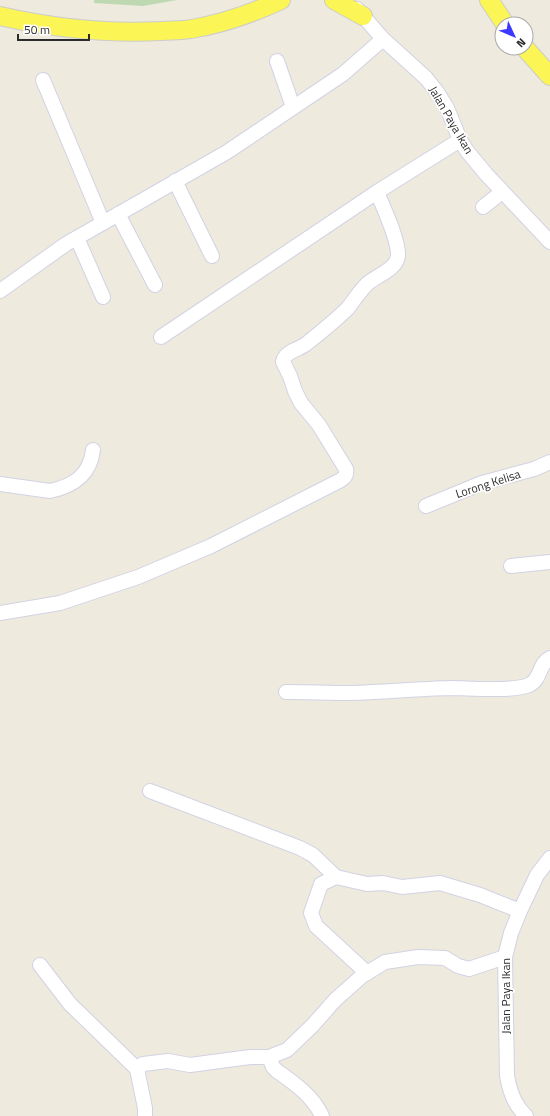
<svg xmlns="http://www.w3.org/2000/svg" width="550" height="1116" font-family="'Titillium Web',sans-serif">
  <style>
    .cemetery { fill: #bed9b2 }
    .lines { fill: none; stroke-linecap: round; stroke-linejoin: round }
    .minor-casing { stroke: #d2d2e5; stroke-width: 16 }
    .major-casing { stroke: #ccc; stroke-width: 20 }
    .minor { stroke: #fff; stroke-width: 14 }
    .major { stroke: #fbf555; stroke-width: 18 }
    .labels { text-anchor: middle; stroke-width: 3.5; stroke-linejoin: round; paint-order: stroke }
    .street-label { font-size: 12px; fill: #2b2b2b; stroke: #fff }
  </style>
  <rect width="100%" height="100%" fill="#eeeadd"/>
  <path class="cemetery" d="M94,0h83l-34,6 -49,-3z"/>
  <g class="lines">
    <defs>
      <g id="minor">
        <path d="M357,9l26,30 43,39 11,14 10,16 13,32 7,11 19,23 64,68"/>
        <path d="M277,61l16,46"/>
        <path d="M43,80l60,143"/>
        <path d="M175,181l37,75"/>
        <path d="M483,207l19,-15"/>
        <path d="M118,214l37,71"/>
        <path d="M77,238l26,59"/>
        <path d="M0,291l66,-47 161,-92 116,-78 40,-35"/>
        <path d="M161,337l216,-145 83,-52"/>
        <path d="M0,484l50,7c24,-5 40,-16 43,-41"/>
        <path d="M426,506l56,-23 52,-14 16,-7"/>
        <path d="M511,566l39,-4"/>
        <path d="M0,613l60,-10 78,-26 73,-31 130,-66c4,-3 6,-5 5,-11l-27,-44 -18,-22 -6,-12 -5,-15 -7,-14c2,-11 15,-12 23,-18 15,-12 29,-23 42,-36 6,-8 12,-17 19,-24 10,-9 29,-14 31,-28 1,-16 -15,-49 -21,-64"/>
        <path d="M286,692c21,0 43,1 64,1 33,-1 67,-4 100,-5 19,0 63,4 79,-3 13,-6 9,-21 21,-27"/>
        <path d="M150,791l150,57 13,7 23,22"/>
        <path d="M40,965l30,39 67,65"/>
        <path d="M367,973l-51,-47 -5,-13 10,-29 15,-7 31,7 16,-1 19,4 38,-4 40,12 40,16"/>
        <path d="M269,1057l4,10 4,4c17,12 36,25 45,45"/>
        <path d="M145,1116v-8l-8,-39 6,-5 25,-3 22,4 60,-8h19l18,-7 26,-25 22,-25 27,-24 23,-14 33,-5 27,1 13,8 11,3 36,-12"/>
        <path d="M526,1116c-12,-12 -16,-24 -19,-40l-2,-119 6,-24 9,-22 17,-36 13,-17"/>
      </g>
      <g id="major">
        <path d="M334,0l29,16"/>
        <path d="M489,0l16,24"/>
        <path d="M0,16c53,12 107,18 161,15 10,-1 20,0 30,-2 31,-5 62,-16 90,-29"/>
        <path d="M525,48l25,28"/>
      </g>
    </defs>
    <use href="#minor" class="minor-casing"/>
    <use href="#major" class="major-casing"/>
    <use href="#minor" class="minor"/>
    <use href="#major" class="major"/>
  </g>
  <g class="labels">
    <g class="street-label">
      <text transform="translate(451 120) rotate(60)" y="4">Jalan Paya Ikan</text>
      <text transform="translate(488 484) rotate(-18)" y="4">Lorong Kelisa</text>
      <text transform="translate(506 996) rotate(-90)" y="4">Jalan Paya Ikan</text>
    </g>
  </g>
  <g transform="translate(514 36) rotate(134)"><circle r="19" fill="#ffffff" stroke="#aaaaaa"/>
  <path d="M0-3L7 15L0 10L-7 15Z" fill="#3b39ff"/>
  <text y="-6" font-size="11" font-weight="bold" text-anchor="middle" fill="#2b2b2b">N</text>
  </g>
  <path d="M18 34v6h71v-6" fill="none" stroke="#2b2b2b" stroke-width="2"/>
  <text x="24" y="34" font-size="12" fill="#2b2b2b" stroke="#ffffff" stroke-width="3" paint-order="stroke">50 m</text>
</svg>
